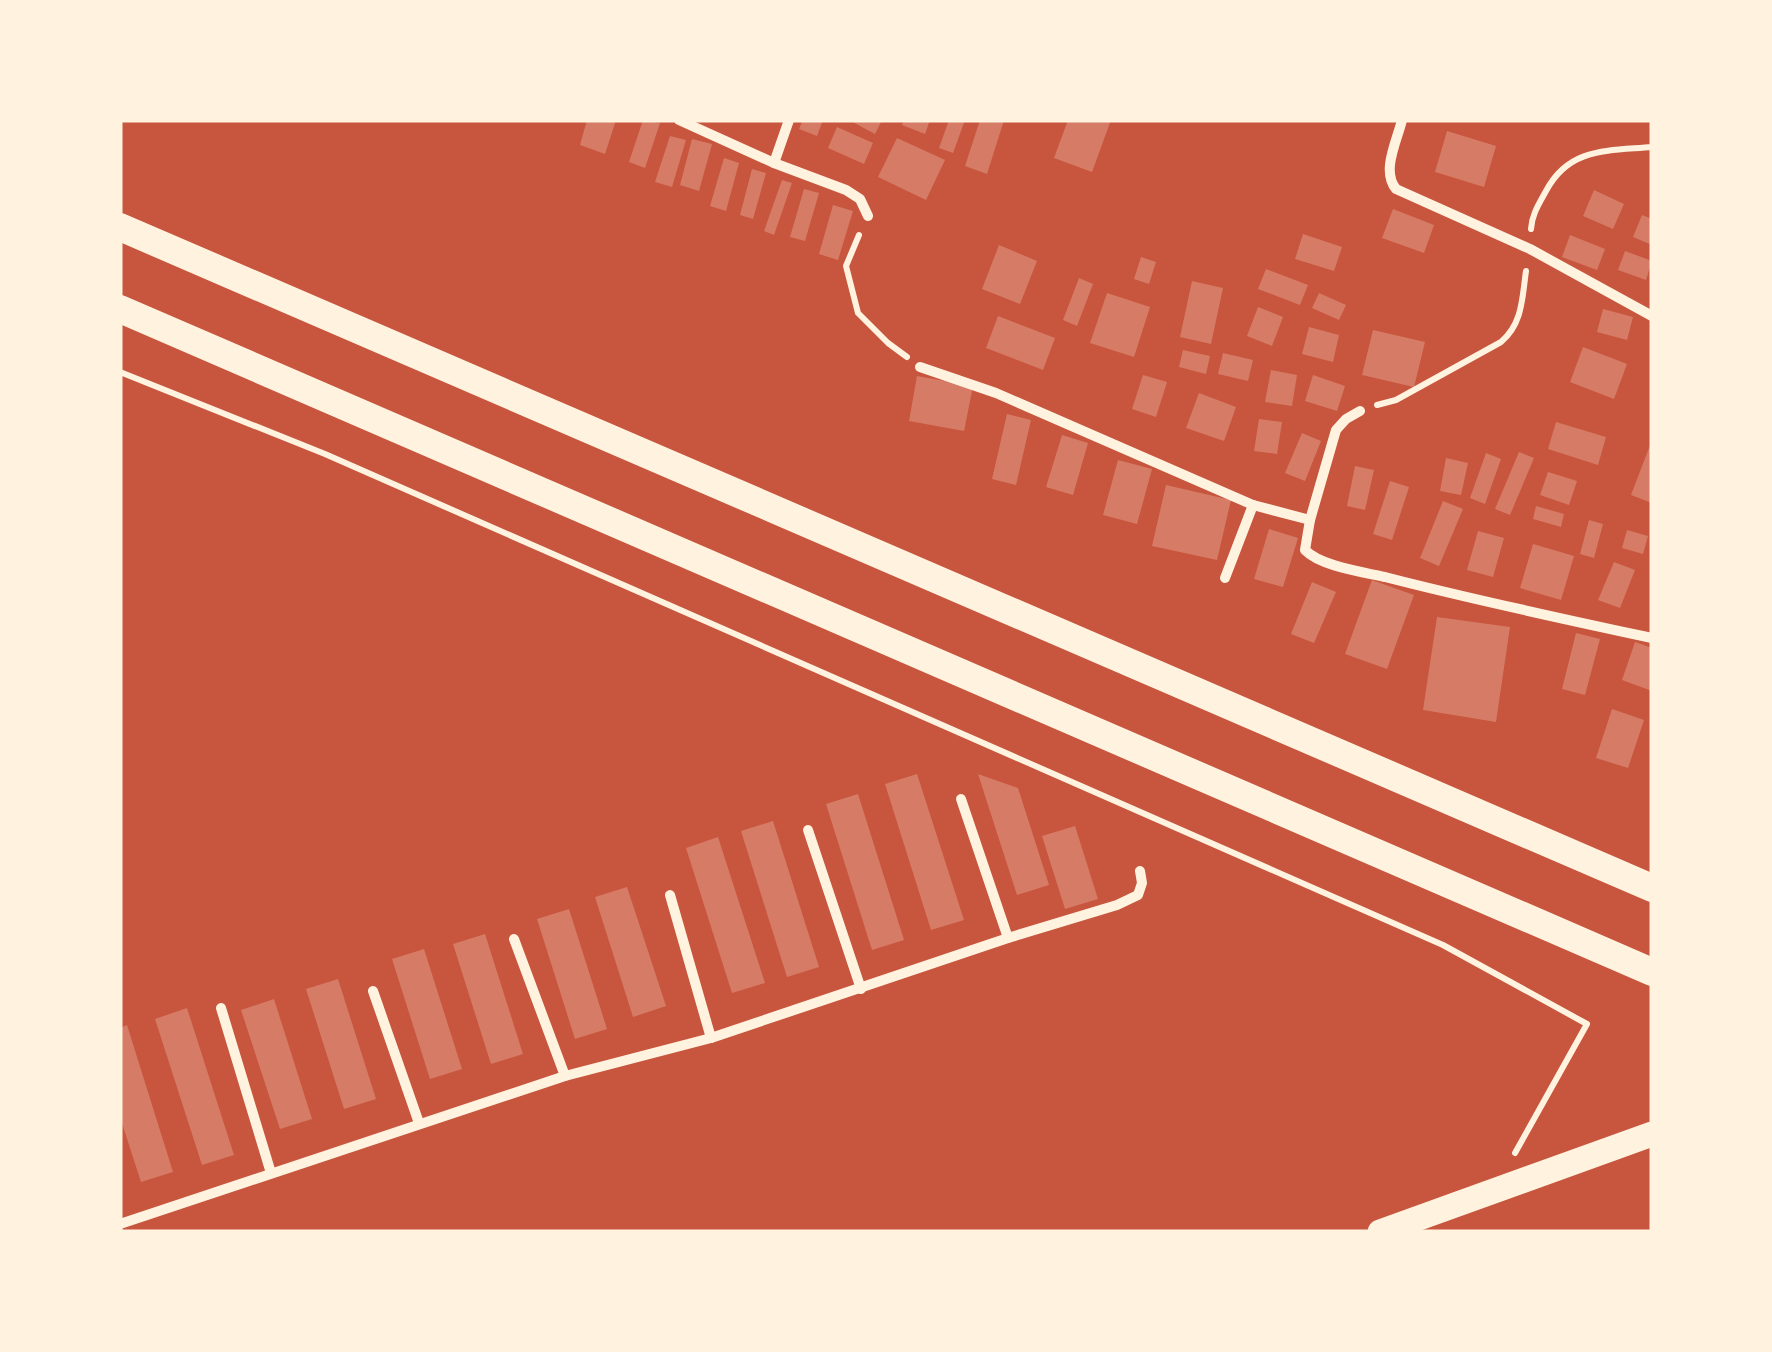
<svg xmlns="http://www.w3.org/2000/svg" width="1772" height="1352" font-family="'Source Sans 3',sans-serif">
  <style>
    .building { fill: #d67c66 }
    .lines { fill: none; stroke-linecap: round; stroke-linejoin: round }
    .path { stroke: #fff3e0; stroke-width: 6 }
    .minor { stroke: #fff3e0; stroke-width: 10 }
    .primary { stroke: #fff3e0; stroke-width: 25 }
    .motorway { stroke: #fff3e0; stroke-width: 28 }
  </style>
  <rect width="100%" height="100%" fill="#c8553d"/>
  <g class="building">
    <path d="M587,120h29l-11,34 -25,-9z"/>
    <path d="M643,120l17,3 -15,45 -16,-6z"/>
    <path d="M803,120h20l-6,16 -18,-7z"/>
    <path d="M849,120h33l-7,14z"/>
    <path d="M904,120h26l-5,14 -23,-9z"/>
    <path d="M949,120h16l-12,33 -14,-5z"/>
    <path d="M980,120h24l-17,54 -22,-8z"/>
    <path d="M1068,120h43l-19,52 -38,-14z"/>
    <path d="M837,127l36,16 -9,21 -36,-16z"/>
    <path d="M1447,131l49,15 -12,41 -49,-15z"/>
    <path d="M670,136l16,4 -14,47 -17,-5z"/>
    <path d="M897,138l48,22 -19,40 -48,-23z"/>
    <path d="M692,139l20,5 -13,47 -19,-6z"/>
    <path d="M724,158l15,5 -13,48 -16,-5z"/>
    <path d="M752,169l14,4 -13,46 -13,-4z"/>
    <path d="M782,180l10,3 -18,52 -10,-4z"/>
    <path d="M804,189l15,4 -14,48 -15,-4z"/>
    <path d="M1594,190l30,14 -11,25 -30,-13z"/>
    <path d="M833,205l20,6 -15,49 -19,-6z"/>
    <path d="M1393,209l41,16 -10,28 -42,-15z"/>
    <path d="M1642,215l10,4v26l-19,-8z"/>
    <path d="M1303,234l39,13 -8,24 -39,-12z"/>
    <path d="M1570,235l35,14 -8,21 -35,-13z"/>
    <path d="M999,245l38,16 -17,43 -38,-15z"/>
    <path d="M1625,251l27,10 -6,19 -28,-10z"/>
    <path d="M1141,257l15,5 -7,22 -15,-5z"/>
    <path d="M1266,269l42,16 -8,20 -42,-16z"/>
    <path d="M1079,278l14,6 -16,42 -14,-6z"/>
    <path d="M1192,281l31,7 -12,56 -31,-7z"/>
    <path d="M1107,293l43,14 -16,50 -44,-14z"/>
    <path d="M1319,293l27,12 -7,15 -27,-12z"/>
    <path d="M1258,307l25,10 -11,29 -25,-10z"/>
    <path d="M1603,309l30,8 -6,23 -30,-8z"/>
    <path d="M998,316l57,22 -12,32 -57,-22z"/>
    <path d="M1309,327l30,8 -6,27 -31,-8z"/>
    <path d="M1373,330l52,12 -11,45 -52,-12z"/>
    <path d="M1583,347l44,17 -13,35 -44,-17z"/>
    <path d="M1183,350l27,6 -4,18 -27,-7z"/>
    <path d="M1223,353l30,7 -5,21 -30,-7z"/>
    <path d="M1271,370l26,5 -5,31 -27,-4z"/>
    <path d="M1143,375l24,7 -11,35 -24,-8z"/>
    <path d="M1313,375l32,11 -8,25 -32,-10z"/>
    <path d="M917,376l56,10 -9,45 -55,-10z"/>
    <path d="M1199,393l37,14 -12,34 -38,-13z"/>
    <path d="M1007,414l24,6 -15,65 -24,-6z"/>
    <path d="M1259,419l23,3 -5,32 -23,-3z"/>
    <path d="M1556,422l50,15 -8,28 -50,-16z"/>
    <path d="M1302,433l19,8 -16,40 -20,-8z"/>
    <path d="M1062,435l26,8 -15,52 -27,-8z"/>
    <path d="M1652,440v63l-21,-8z"/>
    <path d="M1519,452l15,6 -24,57 -15,-6z"/>
    <path d="M1486,453l15,6 -16,45 -15,-6z"/>
    <path d="M1446,458l22,5 -7,32 -21,-4z"/>
    <path d="M1118,460l34,9 -15,55 -34,-9z"/>
    <path d="M1355,466l19,4 -9,40 -18,-4z"/>
    <path d="M1548,472l29,9 -8,24 -29,-10z"/>
    <path d="M1390,481l19,6 -17,53 -19,-6z"/>
    <path d="M1166,485l65,15 -14,60 -65,-14z"/>
    <path d="M1443,501l20,8 -24,57 -19,-8z"/>
    <path d="M1536,506l28,8 -3,13 -28,-8z"/>
    <path d="M1589,520l14,4 -9,34 -14,-4z"/>
    <path d="M1269,529l29,9 -15,49 -29,-8z"/>
    <path d="M1627,530l21,6 -5,18 -21,-6z"/>
    <path d="M1478,531l26,7 -11,39 -26,-7z"/>
    <path d="M1533,544l41,12 -13,44 -41,-12z"/>
    <path d="M1614,562l21,8 -15,38 -22,-8z"/>
    <path d="M1372,580l42,15 -27,74 -42,-15z"/>
    <path d="M1312,582l24,10 -22,51 -23,-9z"/>
    <path d="M1437,617l73,10 -14,95 -73,-12z"/>
    <path d="M1576,633l24,6 -15,56 -23,-6z"/>
    <path d="M1635,642l17,6v43l-30,-11z"/>
    <path d="M1612,709l32,11 -16,48 -32,-10z"/>
    <path d="M917,774l47,146 -33,10 -46,-146z"/>
    <path d="M978,774l40,14 31,97 -32,10z"/>
    <path d="M858,794l46,146 -32,10 -46,-146z"/>
    <path d="M773,821l46,146 -32,10 -46,-146z"/>
    <path d="M1075,826l23,73 -33,10 -23,-73z"/>
    <path d="M718,837l47,146 -33,10 -46,-145z"/>
    <path d="M627,887l39,119 -33,11 -38,-120z"/>
    <path d="M569,909l38,120 -32,10 -38,-120z"/>
    <path d="M485,934l38,120 -32,10 -38,-120z"/>
    <path d="M424,949l38,120 -32,10 -38,-120z"/>
    <path d="M338,979l38,120 -32,10 -38,-120z"/>
    <path d="M274,999l38,120 -32,10 -39,-119z"/>
    <path d="M187,1008l47,147 -32,10 -47,-146z"/>
    <path d="M127,1025l46,147 -32,10 -21,-65v-89z"/>
  </g>
  <g class="lines">
    <g class="path">
      <path d="M1531,229c1,-15 8,-25 15,-38 23,-44 62,-40 106,-44"/>
      <path d="M859,235l-13,31 12,47 30,30 19,14"/>
      <path d="M120,372l205,82 1118,491 144,79 -72,129"/>
      <path d="M1377,405l19,-5 105,-58c22,-19 21,-44 25,-71"/>
    </g>
    <g class="minor">
      <path d="M679,120l95,43 72,27 14,9 8,17"/>
      <path d="M1402,120c-5,21 -21,51 -6,69l134,60 122,67"/>
      <path d="M774,163l15,-43"/>
      <path d="M920,367l76,26 257,112 57,15"/>
      <path d="M1360,411l-14,8 -10,11 -26,90 -5,30c15,16 58,22 80,27 89,23 178,42 267,61"/>
      <path d="M1225,578l28,-73"/>
      <path d="M961,799l47,139"/>
      <path d="M808,830l53,159"/>
      <path d="M670,895l41,143"/>
      <path d="M514,939l51,137"/>
      <path d="M373,991l46,132"/>
      <path d="M221,1008l50,165"/>
      <path d="M120,1224l445,-148 146,-38 297,-100 109,-33 21,-10 4,-12 -2,-12"/>
    </g>
    <path class="primary" d="M1380,1232l272,-98"/>
    <g class="motorway">
      <path d="M120,227l1532,661"/>
      <path d="M120,309l1532,663"/>
    </g>
  </g>
  <rect width="1772" height="1352" fill="none" stroke="#fff3e0" stroke-width="245"/>
</svg>
